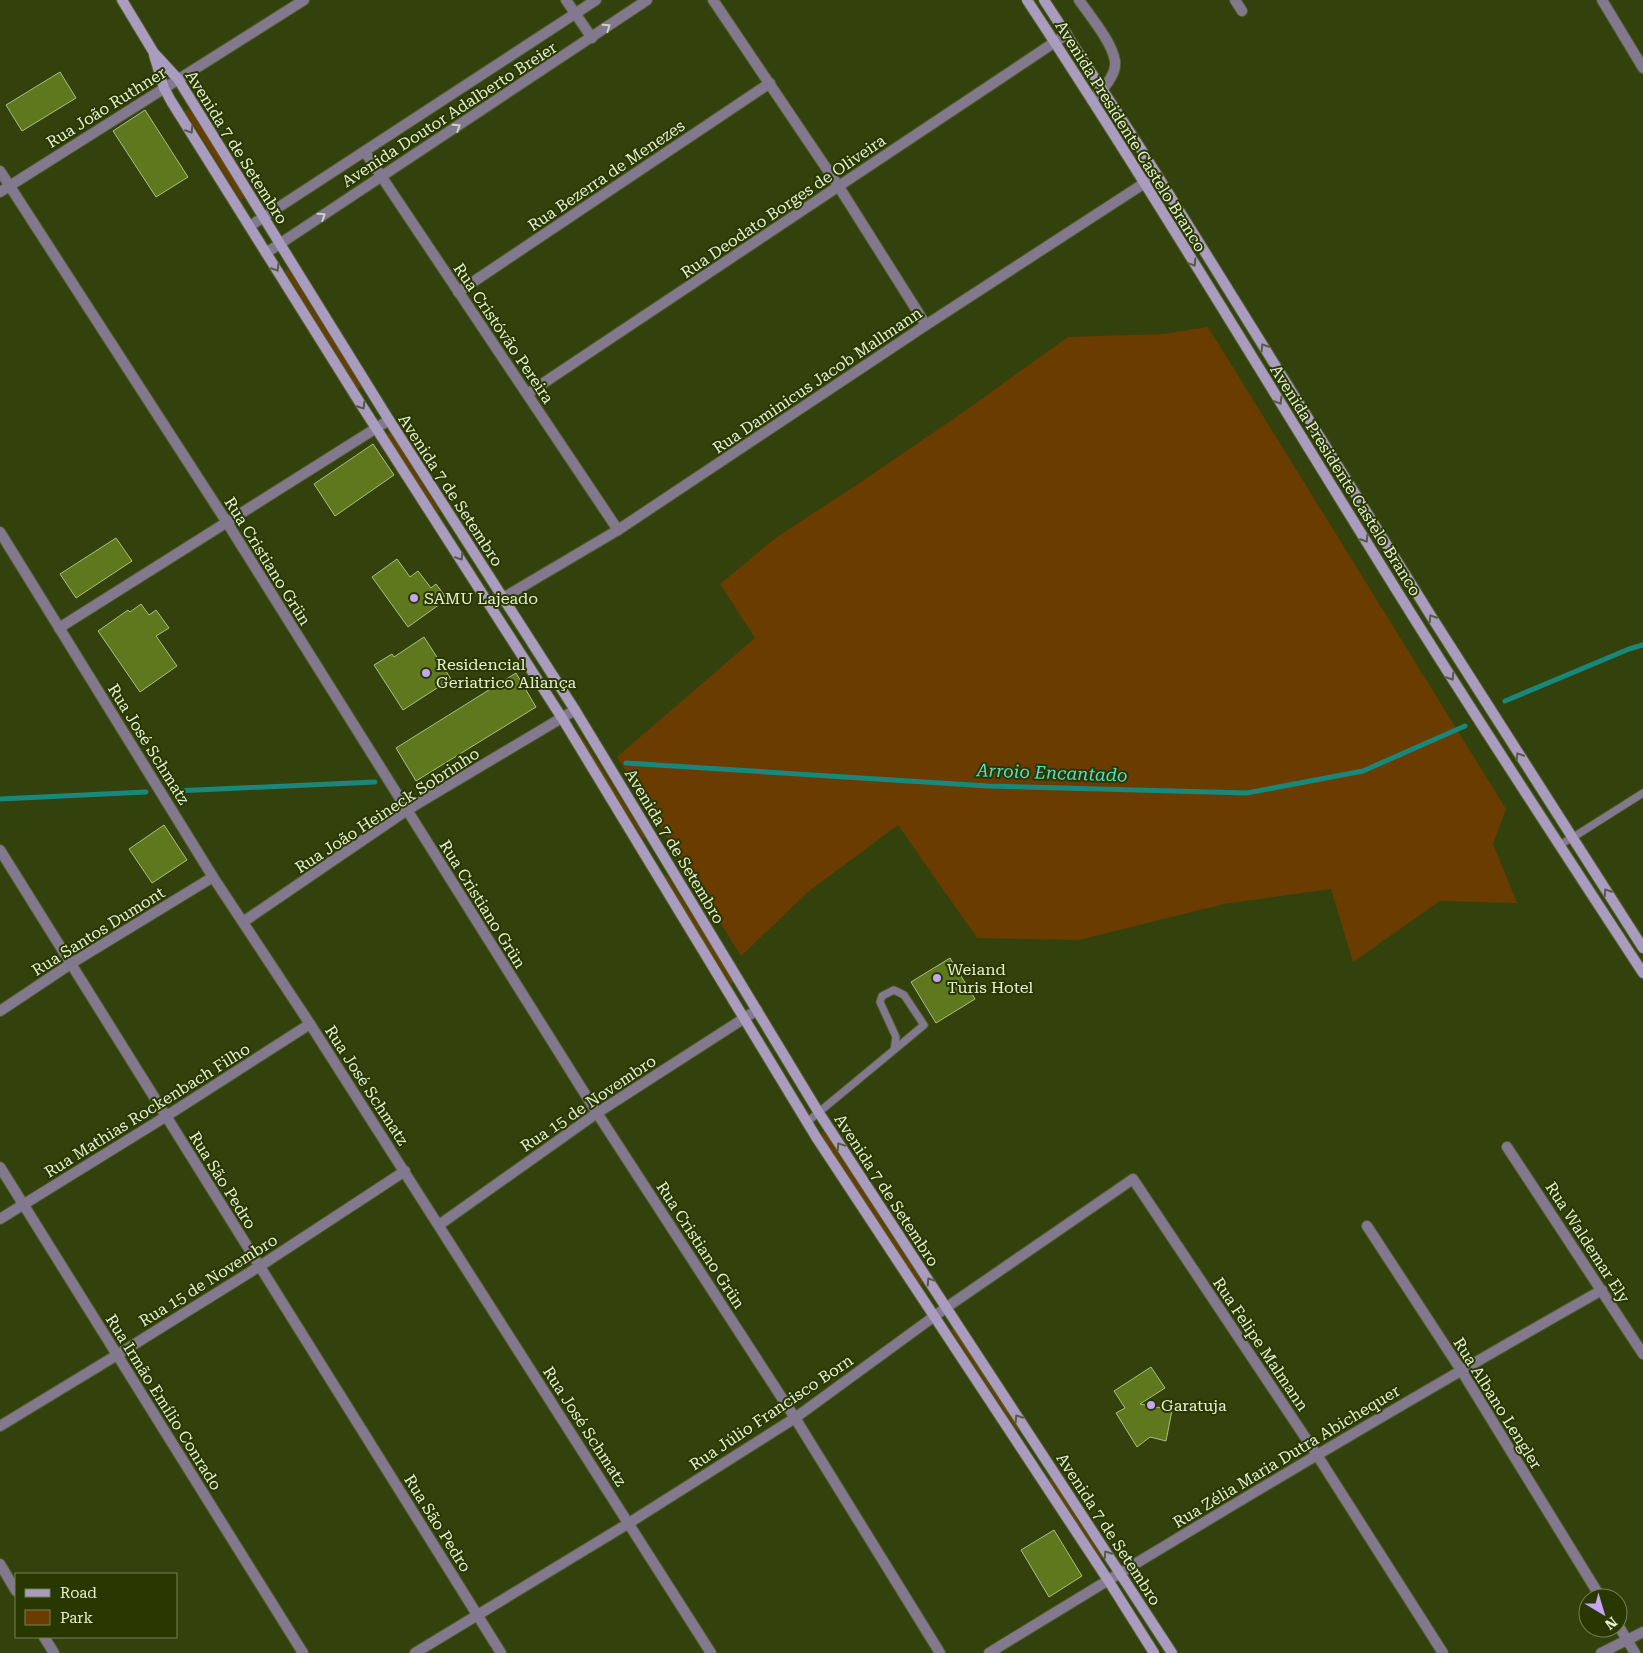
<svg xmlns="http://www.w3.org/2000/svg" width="1643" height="1653" font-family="'Roboto Serif',serif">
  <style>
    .green { fill: #6a3c00 }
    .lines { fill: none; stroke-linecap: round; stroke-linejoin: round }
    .stream { stroke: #18877c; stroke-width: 5 }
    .building { fill: #5f781e; stroke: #aabe87 }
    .service-casing { stroke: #505e2d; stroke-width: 9 }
    .minor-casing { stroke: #505e2d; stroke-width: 12 }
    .tertiary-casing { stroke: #505e2d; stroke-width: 12 }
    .secondary-casing { stroke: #505e2d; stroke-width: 12 }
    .service { stroke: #83798f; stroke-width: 7 }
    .minor { stroke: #83798f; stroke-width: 10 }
    .tertiary { stroke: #83798f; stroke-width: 10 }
    .secondary { stroke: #aa9cbf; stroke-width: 10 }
    .oneway { stroke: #cdd2c3 }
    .oneway2 { stroke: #565a44 }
    .poi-dot { fill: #c6a6f0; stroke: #293701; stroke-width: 2 }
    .labels { text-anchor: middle; stroke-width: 4; stroke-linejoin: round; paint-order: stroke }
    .street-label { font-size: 16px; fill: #e6f0d4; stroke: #293701 }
    .poi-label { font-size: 16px; fill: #e6f0d4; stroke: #293701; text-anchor: start }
    .water-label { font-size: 18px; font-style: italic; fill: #58ddcd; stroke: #293701 }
  </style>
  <rect width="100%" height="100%" fill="#33420d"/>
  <g class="green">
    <path d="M189,109l56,88 -4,3 -56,-89z"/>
    <path d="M288,269l73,117 -3,3 -73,-118z"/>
    <path d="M1208,327l298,482 -13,35 24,59 -77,-2 -87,61 -22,-73 -107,15 -145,36 -102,-2 -79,-113 -89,66 -68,65 -124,-199 138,-119 -35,-54 57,-47 87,-57 98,-67 106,-76 96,-3z"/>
    <path d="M390,432l50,80 -3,1 -50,-79z"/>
    <path d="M580,734l65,103 -2,1 -66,-102z"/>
    <path d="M666,874l68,108 -3,2 -68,-108z"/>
    <path d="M824,1132l99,151 -3,2 -99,-151z"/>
    <path d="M954,1328l66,101 -3,2 -66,-101z"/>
    <path d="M1051,1478l51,79 -2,1 -52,-78z"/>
  </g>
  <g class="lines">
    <g class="stream">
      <path d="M1505,701l124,-52 14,-4"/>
      <path d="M626,763l362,23 259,7 116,-22 102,-45"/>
      <path d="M175,791l200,-9"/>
      <path d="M0,799l146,-7"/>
    </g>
  </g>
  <g class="building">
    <path d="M60,72l16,26 -54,33 -16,-26z"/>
    <path d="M145,110l43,67 -32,20 -43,-66z"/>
    <path d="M373,444l21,31 -59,41 -21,-32z"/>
    <path d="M116,538l16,23 -56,37 -16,-24z"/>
    <path d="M397,559l13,18 8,-6 13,17 5,-4 9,12 -7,4 2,4 -32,23 -36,-50z"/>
    <path d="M141,604l8,11 7,-5 13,18 -13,8 21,30 -37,26 -42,-61 30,-21 2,2z"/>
    <path d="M424,637l27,42 -48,31 -29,-45 18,-11 2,3z"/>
    <path d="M516,673l20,34 -120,74 -20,-33z"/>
    <path d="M164,825l23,35 -35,23 -23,-34z"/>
    <path d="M950,958l25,41 -39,24 -25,-41z"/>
    <path d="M1151,1367l14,21 -25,16 32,6 -6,31 -16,-4 -13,10 -21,-34 9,-5 -11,-17z"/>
    <path d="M1054,1530l28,46 -33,21 -28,-47z"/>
  </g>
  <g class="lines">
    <defs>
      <g id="service">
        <path d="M1559,845l13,-7 71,-45"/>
        <path d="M807,1122l87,-72 2,-13 -16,-35 2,-6 12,-6 10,5 20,30 -30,25"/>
      </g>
      <g id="minor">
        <path d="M566,0l26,38"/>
        <path d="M713,0l126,187 87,138"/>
        <path d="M1079,0c11,16 33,42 36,61 2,15 -14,30 -23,39"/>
        <path d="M1235,0l7,11"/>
        <path d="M1602,0l41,68"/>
        <path d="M365,152l253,378"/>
        <path d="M0,171l226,350 371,592 198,305 145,235"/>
        <path d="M0,192l304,-192"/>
        <path d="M250,226l346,-226"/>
        <path d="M266,253l381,-253"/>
        <path d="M458,292l312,-209"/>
        <path d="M527,394l540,-360"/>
        <path d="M0,532l213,345 97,147 401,629"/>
        <path d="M492,607l11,-9 115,-68 308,-205 231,-150"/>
        <path d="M59,628l330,-208"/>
        <path d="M0,850l501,803"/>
        <path d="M243,922l164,-112 168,-100"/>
        <path d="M0,1011l72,-48 141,-86"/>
        <path d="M1507,1147l136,207"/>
        <path d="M0,1219l165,-102 145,-93"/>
        <path d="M439,1225l158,-112 160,-103"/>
        <path d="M1367,1226l94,144 140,228"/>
        <path d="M117,1355l143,-89 145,-95"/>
        <path d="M0,1564l16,27"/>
        <path d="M1618,1625l17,28"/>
        <path d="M44,1637l10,16"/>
        <path d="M415,1653l214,-130 166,-105 152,-111 186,-128 184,276 126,198"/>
        <path d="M989,1653c202,-124 406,-246 613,-363"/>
        <path d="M1601,1653l42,-21"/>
      </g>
      <g id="tertiary">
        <path d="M0,1167l303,486"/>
        <path d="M0,1426l117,-71"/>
      </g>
      <g id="secondary">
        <path d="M122,0l32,53 24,26 8,13 203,328 186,290 244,403 353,540"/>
        <path d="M1027,0c135,205 260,416 390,623 74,118 150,234 226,350"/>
        <path d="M1044,0l95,146 292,470 212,332"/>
        <path d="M154,55l10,33 7,13 189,302 202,315 254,419 292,443 46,73"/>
      </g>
    </defs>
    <use href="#service" class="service-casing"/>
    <use href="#minor" class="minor-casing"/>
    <use href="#tertiary" class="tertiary-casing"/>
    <use href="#secondary" class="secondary-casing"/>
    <use href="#service" class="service"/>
    <use href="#minor" class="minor"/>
    <use href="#tertiary" class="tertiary"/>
    <use href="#secondary" class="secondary"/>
  </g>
  <defs><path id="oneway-chevron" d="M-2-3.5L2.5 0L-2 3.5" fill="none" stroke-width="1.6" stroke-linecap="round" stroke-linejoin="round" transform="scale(1.25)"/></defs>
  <g class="oneway">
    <use href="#oneway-chevron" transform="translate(607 27) rotate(-34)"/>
    <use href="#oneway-chevron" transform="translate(457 127) rotate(-33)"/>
    <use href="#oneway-chevron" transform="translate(322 216) rotate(-33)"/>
  </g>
  <g class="oneway2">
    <use href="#oneway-chevron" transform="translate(190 130) rotate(58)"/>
    <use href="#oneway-chevron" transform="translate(1193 263) rotate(58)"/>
    <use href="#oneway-chevron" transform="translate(276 268) rotate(58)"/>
    <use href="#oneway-chevron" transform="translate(1264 347) rotate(-122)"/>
    <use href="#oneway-chevron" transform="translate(1279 401) rotate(58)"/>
    <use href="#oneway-chevron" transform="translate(362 406) rotate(58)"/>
    <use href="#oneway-chevron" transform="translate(1365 539) rotate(58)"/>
    <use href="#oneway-chevron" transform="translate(460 557) rotate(57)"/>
    <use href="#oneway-chevron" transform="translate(1432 618) rotate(-122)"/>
    <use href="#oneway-chevron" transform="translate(1451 677) rotate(58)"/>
    <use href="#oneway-chevron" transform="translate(1519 756) rotate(-122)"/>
    <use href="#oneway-chevron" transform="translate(1607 892) rotate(-123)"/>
    <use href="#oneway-chevron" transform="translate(840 1146) rotate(-124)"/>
    <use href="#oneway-chevron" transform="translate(930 1281) rotate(-123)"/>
    <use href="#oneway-chevron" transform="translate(1018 1418) rotate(-123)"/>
    <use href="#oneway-chevron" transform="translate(1107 1554) rotate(-123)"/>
  </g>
  <g class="poi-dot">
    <circle cx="414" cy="598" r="5"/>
    <circle cx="426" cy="673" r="5"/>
    <circle cx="937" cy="978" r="5"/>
    <circle cx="1151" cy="1405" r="5"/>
  </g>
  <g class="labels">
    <g class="street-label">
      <text transform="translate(106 107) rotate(-32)" y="6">Rua João Ruthner</text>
      <text transform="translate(449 114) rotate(-33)" y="6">Avenida Doutor Adalberto Breier</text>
      <text transform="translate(1131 136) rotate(58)" y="6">Avenida Presidente Castelo Branco</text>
      <text transform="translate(237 147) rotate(58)" y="6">Avenida 7 de Setembro</text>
      <text transform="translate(606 175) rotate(-34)" y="6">Rua Bezerra de Menezes</text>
      <text transform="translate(783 206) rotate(-34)" y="6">Rua Deodato Borges de Oliveira</text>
      <text transform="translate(504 333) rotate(56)" y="6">Rua Cristóvão Pereira</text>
      <text transform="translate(817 380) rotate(-34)" y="6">Rua Daminicus Jacob Mallmann</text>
      <text transform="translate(1346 480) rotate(58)" y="6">Avenida Presidente Castelo Branco</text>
      <text transform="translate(451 490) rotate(57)" y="6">Avenida 7 de Setembro</text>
      <text transform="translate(268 561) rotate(58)" y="6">Rua Cristiano Grün</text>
      <text transform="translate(149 744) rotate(58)" y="6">Rua José Schmatz</text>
      <text transform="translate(387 810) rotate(-33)" y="6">Rua João Heineck Sobrinho</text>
      <text transform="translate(675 846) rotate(59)" y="6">Avenida 7 de Setembro</text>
      <text transform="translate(483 904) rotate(58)" y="6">Rua Cristiano Grün</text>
      <text transform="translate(98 931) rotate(-32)" y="6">Rua Santos Dumont</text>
      <text transform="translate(367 1085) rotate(57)" y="6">Rua José Schmatz</text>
      <text transform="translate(588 1103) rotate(-34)" y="6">Rua 15 de Novembro</text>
      <text transform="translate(147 1110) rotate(-32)" y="6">Rua Mathias Rockenbach Filho</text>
      <text transform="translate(223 1180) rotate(58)" y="6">Rua São Pedro</text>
      <text transform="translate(887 1190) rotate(57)" y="6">Avenida 7 de Setembro</text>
      <text transform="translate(1588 1242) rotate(57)" y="6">Rua Waldemar Ely</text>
      <text transform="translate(701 1245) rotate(57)" y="6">Rua Cristiano Grün</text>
      <text transform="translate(208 1280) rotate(-32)" y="6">Rua 15 de Novembro</text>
      <text transform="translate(1261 1344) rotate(56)" y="6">Rua Felipe Malmann</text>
      <text transform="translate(164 1402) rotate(58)" y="6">Rua Irmão Emílio Conrado</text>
      <text transform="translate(1498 1403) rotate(58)" y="6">Rua Albano Lengler</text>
      <text transform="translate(771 1412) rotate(-34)" y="6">Rua Júlio Francisco Born</text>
      <text transform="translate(585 1426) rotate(57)" y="6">Rua José Schmatz</text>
      <text transform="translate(1286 1456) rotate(-31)" y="6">Rua Zélia Maria Dutra Abichequer</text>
      <text transform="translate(438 1523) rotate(58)" y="6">Rua São Pedro</text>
      <text transform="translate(1109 1529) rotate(57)" y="6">Avenida 7 de Setembro</text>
    </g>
    <g class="poi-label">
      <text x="424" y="604">SAMU Lajeado</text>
      <text x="436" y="670">Residencial<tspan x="436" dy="18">Geriatrico Aliança</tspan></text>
      <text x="947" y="975">Weiand<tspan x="947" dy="18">Turis Hotel</tspan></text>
      <text x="1161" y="1411">Garatuja</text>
    </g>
    <g class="water-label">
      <text transform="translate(1052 773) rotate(2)" y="6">Arroio Encantado</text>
    </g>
  </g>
  <rect x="15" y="1573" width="162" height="65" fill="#293701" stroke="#758155"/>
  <rect x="25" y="1589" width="25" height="8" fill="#aa9cbf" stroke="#758155"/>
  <text x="60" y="1598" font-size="15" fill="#e6f0d4">Road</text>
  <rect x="25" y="1610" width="25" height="15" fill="#6a3c00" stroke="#758155"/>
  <text x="60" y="1623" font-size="15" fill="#e6f0d4">Park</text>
  <g transform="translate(1603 1613) rotate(142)"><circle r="24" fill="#293701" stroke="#758155"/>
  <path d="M0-4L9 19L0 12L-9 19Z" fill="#c6a6f0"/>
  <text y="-8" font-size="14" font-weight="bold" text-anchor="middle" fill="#e6f0d4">N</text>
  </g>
</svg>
